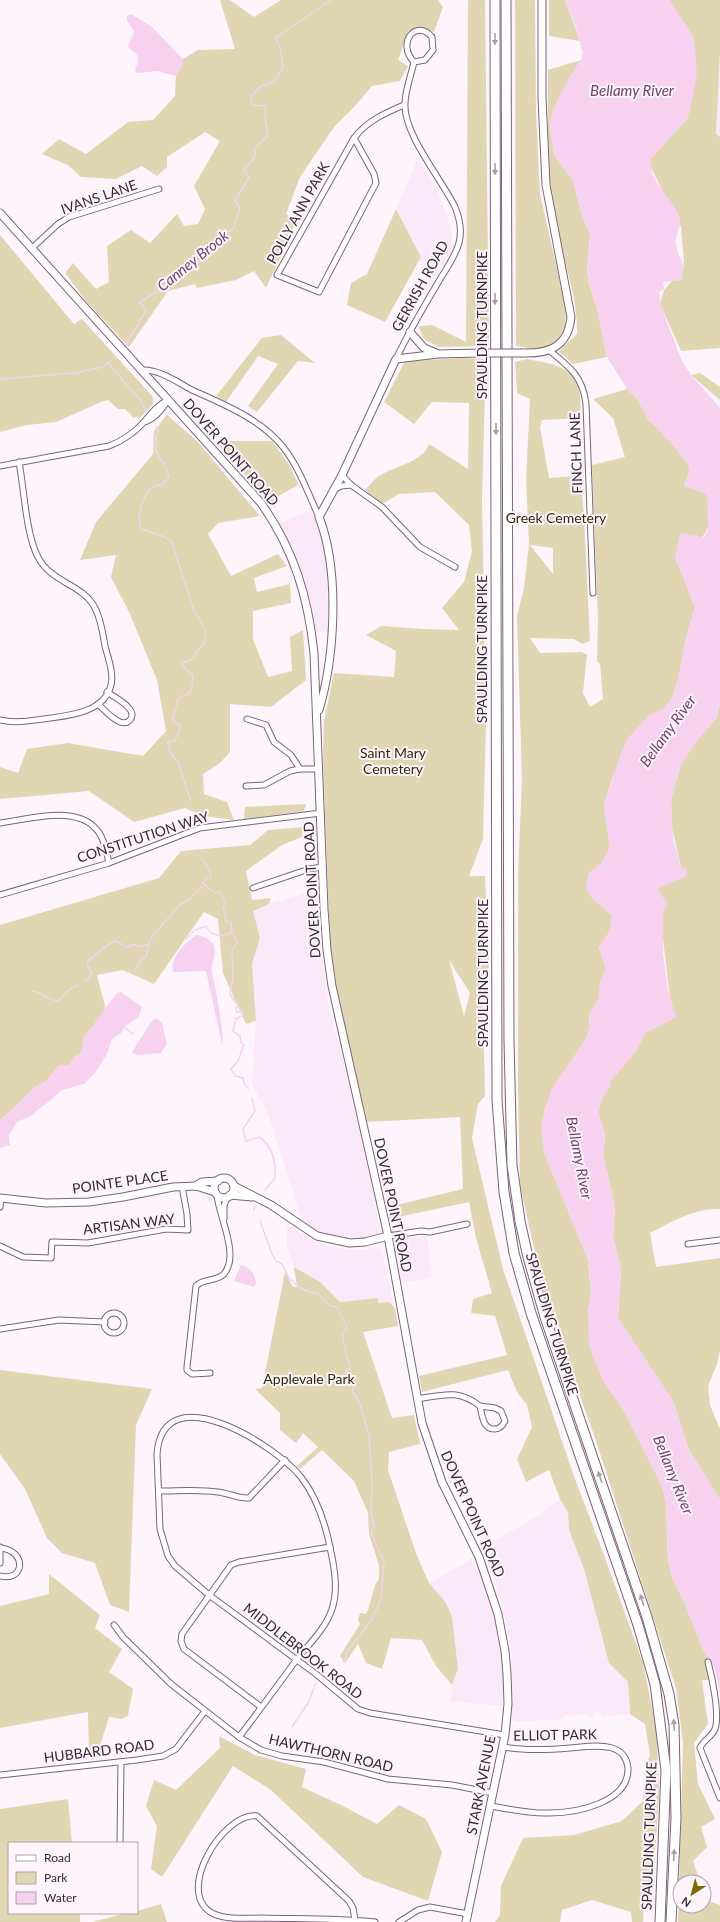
<svg xmlns="http://www.w3.org/2000/svg" width="720" height="1922" font-family="Lato,sans-serif">
  <style>
    .built { fill: #fbe8f8 }
    .green { fill: #e0d7b2; fill-rule: evenodd }
    .water { fill: #f6d1f0 }
    .lines { fill: none; stroke-linecap: round; stroke-linejoin: round }
    .stream { stroke: #f6d1f0; stroke-width: 1.5 }
    .street-casing { stroke: #7b6477; stroke-width: 7 }
    .secondary-casing { stroke: #7b6477; stroke-width: 9 }
    .highway-casing { stroke: #7b6477; stroke-width: 11 }
    .street { stroke: #fff; stroke-width: 5 }
    .secondary { stroke: #fff; stroke-width: 7 }
    .highway { stroke: #fff; stroke-width: 9 }
    .secondary-bridge-casing { stroke: #7b6477; stroke-width: 9; stroke-linecap: butt }
    .secondary-bridge { stroke: #fff; stroke-width: 7 }
    .oneway { fill: #a49fa3 }
    .labels { text-anchor: middle; stroke-width: 4; stroke-linejoin: round; paint-order: stroke }
    .street-label { font-size: 14px; fill: #342a32; stroke: #fef4fc }
    .park-label { font-size: 14px; fill: #312905; stroke: #fef4fc }
    .water-label { font-size: 15px; font-style: italic; fill: #71426b; stroke: #fef4fc }
  </style>
  <rect width="100%" height="100%" fill="#fef4fc"/>
  <g class="built">
    <path d="M720,52v85l-4,-3z"/>
    <path d="M418,159l19,31 11,27 6,30 -20,32 -15,-20 2,-2 -25,-48z"/>
    <path d="M311,510l9,19 7,40 1,63h-13l-4,-27 -9,-34 -23,-48z"/>
    <path d="M318,889l-1,28 12,93 14,49 31,139 6,35 -5,3 -17,3h-12l-29,-8 -11,-7 -6,-9 -31,-99 -17,-32 4,-63 -4,-57 8,-26 -7,-27 16,-7z"/>
    <path d="M287,1227h6l15,11 11,5 28,7h18l11,-3 6,3 11,54 -4,-2 -11,1 -1,-5 -37,4 -20,-20 -26,-15 -7,-22z"/>
    <path d="M416,1236l11,1 5,37 -3,4 -28,5 -5,-41 6,-3z"/>
    <path d="M560,1499l8,13 1,18 15,39 25,94 19,19 2,32 -29,3v-5l-8,1v4l-4,1 -5,-4 -17,1 -4,4 -46,3 -5,-2 -1,-75 -15,-63 -14,-34 59,-34z"/>
    <path d="M473,1558l12,25 13,47 6,38 -2,38 -51,-5 1,-16 6,-16 -29,-86z"/>
  </g>
  <g class="green">
    <path d="M220,0h10l24,17 27,-17h157l5,7 -9,25 -14,-5 -13,7 -9,26 10,6 -8,15 -28,5 -16,19 -22,22 -34,50 -14,37 10,6 -8,21 -22,47 -12,-17 -18,9 -39,8 -2,-4 -27,7 -39,56 -42,-45 -22,-29 8,-10 23,26 13,-7 -2,-36 24,-16 19,13 27,-29 7,12 14,-2 7,-15 -11,-23 26,-45 -15,-9 -38,25v10l-10,9 -15,-10 -26,13 -35,-2 -13,-12 -26,-11 17,-15 27,15 42,-32 25,-2 22,-24 1,-20 7,-13v-4l15,-9 37,-1z"/>
    <path d="M468,0h17l4,346 -50,1 -14,-7 -6,-12 1,-2 12,-1 34,17z"/>
    <path d="M515,0h20l1,112 4,82 26,114 -1,19 -8,13 -17,10 -24,-4z"/>
    <path d="M549,0h16l15,41 -31,-5z"/>
    <path d="M668,0h52v52l-4,82 4,3v211l-39,3 -21,-47 4,-14 8,-9 9,-1 3,-17 -3,-36 -31,-61 1,-8 37,-40z"/>
    <path d="M581,60l-12,19 -16,31 -3,15 4,30 19,25 10,39 7,15 -3,37 2,13 8,24 10,49 -34,7 -14,-13 18,-17c1,-40 -16,-78 -22,-117 -9,-49 -7,-98 -7,-147z"/>
    <path d="M396,209l25,48 -36,65 -38,-17 4,-22 16,-9z"/>
    <path d="M0,235l74,89 8,-5 71,78v7l-14,15 -2,-3 -3,2 -9,-9h-7l-10,-9 -7,2 -45,20 -29,3 -27,7z"/>
    <path d="M281,335l34,28 -17,-2 -41,51 -9,-6 30,-42 -20,-8 -32,46 -10,-6 46,-58z"/>
    <path d="M464,358l22,1 -4,140 4,222 -3,118 -14,37h16l4,91 -11,22 5,18 2,89 -7,8 -6,34 31,131 72,210 29,76 39,108 14,70 2,62 -6,89 -9,20 -1,18h-11l-1,-10 -39,-12 -30,10 -2,12h-65l5,-7 1,-29 22,-48 51,-3 48,-14 21,-20 2,-32 5,-14 -5,-31 -15,-10 -2,-32 -19,-19 -25,-94 -15,-39 -1,-18 -8,-13 -11,-29 -23,12 -9,-23 15,-32 -5,-22 -10,-13 -9,-22 -86,22 -3,-16 88,-21 -12,-39 -24,-3 2,-14 19,-6 -16,-55 -7,-36 -80,17 3,-13 71,-17 -3,-72 -93,5 -28,-120 -9,-61 -7,-180 1,-41 10,-47 60,4 2,-26 -30,-16 16,-9 41,3 36,1 -17,-22 22,-26 8,-31 -3,-26 -34,-33 -36,2 -17,10 -17,-14c5,-5 10,-12 16,-15 14,-9 42,-13 48,-31l39,25 1,-66 -37,-1 -18,22 -30,-22 21,-41zM449,960l21,33 -6,23z"/>
    <path d="M527,359c20,4 47,6 52,31 2,8 1,19 2,28l-39,2 -2,7 9,51 31,-2 4,39 6,126 -8,3 -8,-5 -44,-1 10,15 42,-1 5,3 -4,38 7,14 13,-8 -3,-35 -3,-3 1,-41 -6,-155 33,-8 -12,-39 -20,-19 34,-10 11,11 10,19 28,29 12,16 2,5 -6,17 19,6 4,3c8,40 -2,41 -32,62l20,50 -9,32 -8,41 -5,16 -9,13 -16,7 -35,60 -9,29 6,42 -8,16 -13,10 -3,15 6,10 20,17 -2,16 -11,16 7,23 -7,15v14l-10,15 1,13 -4,12 -34,50 -7,20 -4,17 3,26 44,108 3,33 -3,19 14,67 21,30 39,77 4,16 2,57 4,18 14,29 18,46 6,8h-4l4,20h-8l6,44 -14,19 4,41 17,35 -14,8 6,20 -14,14 7,20 2,1h-22v24h24v-23l5,1 2,18 9,3v17h-42l5,-179 -7,-55 -81,-250 -49,-138 -26,-114 -2,-96v-217l4,-94 -5,-163 7,-28 5,-44 -3,-64 4,-81 -13,-6 -2,-31zM530,545l23,3v26z"/>
    <path d="M700,373l20,14v13l-29,-25z"/>
    <path d="M167,415l30,26 63,75 -42,7 -10,11 23,42 47,-22 9,12 -33,12 3,14 33,-8 1,19 -38,8v28l15,38 24,-6 -2,-34 13,-7 3,50 -35,27 -41,-3v48l-10,11 -17,11 1,20 23,8 7,18 -31,-4 -18,-8 -51,14 -45,-31 -89,8v-32l18,6 9,-24 41,-6 75,13 23,-25 -9,-51 -27,-66 -19,-37 5,-22 -36,5 16,-38 57,-68 1,-23z"/>
    <path d="M215,441h57l16,22 11,22 -19,10 -5,13z"/>
    <path d="M720,703v506c-26,-1 -48,13 -70,24l6,34 64,-9v92l-3,14 -9,22 2,19 10,24v71l-32,-52 -14,-45 -56,-85 3,-49 -8,-32 2,-30 -12,-52 2,-20 -7,-23 5,-16 7,-9 1,-7 25,-29 9,-18 31,-16 -5,-11 -14,-117 24,-21 -9,-40 -1,-28 10,-36 18,-26 17,-19z"/>
    <path d="M306,804l-2,7 -60,8 1,-12z"/>
    <path d="M303,827l-1,10 -20,8 -36,26 6,29 19,-2 -2,6 -16,7 7,27 -8,26 4,57 -10,3 -23,-51 -5,-54 -14,-7 -50,72 -31,-14 -26,5 9,35 -22,27 -2,14 -7,6 -6,8h-9l-15,17 -10,5 -19,19 -16,14v-195l159,-47 22,-27 69,-6 18,-15z"/>
    <path d="M294,1267l26,15 20,20 38,-4v5l11,-1 6,6 3,18 -35,6 29,86 22,-3 6,29 -31,8 -1,18 29,86 12,27 17,20 6,14 6,52 -6,16 -16,-19 -14,-26 -31,-2 -9,31 -16,-6 -8,-19 -13,19 -5,-7 20,-32 -2,-4 2,-7 6,1 2,-4 7,-25 4,-6v-14l-10,-31 -1,-21 -14,-32 -32,-31 -22,19 -3,-3 21,-19 -15,-14 -7,10 -16,-13v-17l-25,-24 7,-1 23,-116 8,15h4z"/>
    <path d="M0,1370l152,19 -16,36 -7,187 -19,-7 -15,-42 -33,-10 -15,-15 -22,-49 -25,-35z"/>
    <path d="M49,1574l51,41 -5,13 27,21 -13,23 24,17 -5,27 -7,3 -12,-2 -12,38 -8,1 -1,-44 -88,16v-122l49,-12z"/>
    <path d="M219,1736l36,19 51,14 -4,18 39,18 36,19 22,-19 27,14 16,33 -14,49 -65,-24 -92,-87 -38,-24 -71,111 -11,-8 6,-43 -11,-20 8,-26 22,10 44,-42z"/>
    <path d="M68,1799l4,44h-63v70h71v9h-80v-113z"/>
    <path d="M161,1904l6,18h-75l35,-9h10v-2z"/>
  </g>
  <g class="water">
    <path d="M565,0h104l22,32 3,8 3,34 -9,44 -37,40c-4,22 20,38 28,57 4,11 -5,19 -3,30 3,18 11,14 5,35l-18,2 1,8 -5,2 1,12 22,57 9,14 29,33v295l-4,16 -17,19 -18,26 -10,36 2,38 8,30 6,1v7l-30,13 11,15 -5,8v42l5,36 8,27 -31,16 -9,18 -25,29 -1,7 -7,9 -5,16 7,23 -2,20 12,52 -2,30 8,32 -3,49 56,85 14,45 32,52v193l-5,-24 -11,-17 -18,-46 -14,-29 -4,-18 -2,-57 -4,-16 -39,-77 -21,-30 -13,-33 -1,-34 3,-19 -3,-33 -44,-108 -3,-26 4,-17 7,-20 34,-50 4,-12 -1,-13 10,-15v-14l7,-15 -7,-23 11,-16 2,-16 -20,-17 -6,-10 3,-15 13,-10 8,-16 -6,-42 18,-55 5,-11 21,-23 16,-8 9,-12 5,-16 8,-41 9,-32 -20,-50 5,-24 24,4 4,-7 -1,-35 -4,-3 -19,-6 6,-17 -2,-5 -12,-16 -28,-29 -10,-19 -11,-11 -20,-32 -10,-49 -8,-24 -2,-13 3,-37 -7,-15 -10,-39 -19,-25 -4,-30 3,-15 16,-31 12,-19 2,-7 -7,-25z"/>
    <path d="M131,14l21,13 31,32v4l-7,13 -18,-5 -21,2 -2,-3c6,-14 4,-14 -7,-23 3,-15 12,-10 -1,-26v-5z"/>
    <path d="M196,935c7,1 15,4 18,11 3,9 -4,18 -2,28 3,11 13,62 10,70l-16,-73 -33,1c-2,-17 11,-27 23,-37z"/>
    <path d="M121,992l21,15 -4,11 -13,8 -4,7 -9,6 -5,15 -12,19 -11,11 -22,6 -11,10 -15,11 -3,4 -16,7 -8,13 1,10 -10,3v-28l16,-14 19,-19 10,-5 15,-17h9l6,-8 7,-6 2,-14 33,-44z"/>
    <path d="M156,1018l6,5 5,21 -6,9 -25,2 -4,-3 19,-30z"/>
    <path d="M241,1265c9,2 15,10 15,19l-2,3 -20,-6z"/>
  </g>
  <g class="lines">
    <g class="stream">
      <path d="M126,344l20,-33 -6,-9 19,-12 30,-30 25,-20 19,-11 7,-21 -5,-7 14,-24 -5,-7 11,-14v-8l13,-12 -3,-17 1,-13 -14,-1 -1,-8 10,-11 13,-4 9,-14 -3,-21 -5,-9 56,-38"/>
      <path d="M108,363l33,38 4,8"/>
      <path d="M0,379l75,-6 28,-6 8,-7"/>
      <path d="M156,426l2,5c-8,27 5,24 11,45l-7,10 -6,-1c-13,7 -20,30 -15,44l24,8 7,5 21,66 13,24 -2,12 -7,7 -4,8 -11,4 1,4 10,8c0,5 0,16 -5,19 -3,1 -6,2 -9,4 -3,6 -3,13 -7,19l2,5 7,4 -6,14 -7,2c0,14 8,14 11,23 4,12 7,24 12,36"/>
      <path d="M201,858l4,4 6,14 -9,7 13,10 5,-1 5,9 -2,7 2,3 1,10 5,1 1,10 5,11 -5,7 1,29 -3,15 9,13h-3l1,5 5,-1 1,4 -7,4 -3,12 7,5 1,7 3,2 -6,16 -7,8 4,7 8,2 1,6 4,4"/>
      <path d="M186,939l9,-9 11,-4c6,11 16,11 26,6"/>
      <path d="M135,971l6,-12 5,-2 3,-13"/>
      <path d="M83,981l5,-2 4,-6 -5,-8 1,-4c8,-6 19,-17 27,-20l13,6 5,-3 5,3 11,-3 4,-9 28,-31c9,-2 15,-13 24,-19"/>
      <path d="M32,991c10,1 16,9 26,10l11,-11 9,-5"/>
      <path d="M124,1027l9,7"/>
      <path d="M252,1098l3,13 -12,18 3,12 13,-4c14,9 17,25 16,41l-10,12"/>
      <path d="M254,1210l1,-4"/>
      <path d="M260,1221l12,33 4,7 6,3 7,14 9,8 8,5 13,3 11,12 7,1 10,21 -4,4v8l7,28 -4,4 2,6 -1,3 6,4v7l7,12 9,31 3,47 -1,31 3,12 -3,8 13,28 -3,38 -10,22 -25,32v4l-3,5"/>
      <path d="M292,1727l16,-24 8,-20"/>
    </g>
    <defs>
      <g id="street">
        <path d="M354,138l20,36 2,9 -57,109 -42,-17 77,-137c13,-17 31,-25 50,-33"/>
        <path d="M31,249l27,-25 11,-7 90,-28"/>
        <path d="M550,351c20,16 33,26 36,53l7,189"/>
        <path d="M396,359c13,-27 28,-53 43,-78 7,-12 16,-24 20,-38 3,-12 1,-24 -4,-36 -13,-27 -52,-74 -50,-103 0,-14 6,-28 9,-42l11,-2 8,-10 -1,-13c-16,-19 -36,6 -18,25"/>
        <path d="M142,370c17,-1 35,12 50,20 31,14 69,29 91,57 16,20 25,46 36,70"/>
        <path d="M144,422c10,-2 19,-14 24,-22"/>
        <path d="M0,466l109,-20c13,-5 25,-13 34,-23 8,-9 14,-18 25,-23"/>
        <path d="M342,475l9,10 31,22 38,40 35,20"/>
        <path d="M335,489l6,-3 10,-1"/>
        <path d="M98,704c6,6 14,15 22,18 3,1 7,1 9,-1 12,-11 -15,-24 -22,-29"/>
        <path d="M247,719l19,6 8,17 17,13 9,14"/>
        <path d="M0,720c17,4 34,0 51,-2 22,-3 54,-7 60,-33 3,-12 -3,-27 -6,-39 -2,-12 -4,-27 -10,-38 -12,-24 -44,-25 -57,-51 -12,-22 -14,-69 -19,-95"/>
        <path d="M246,786l18,-1 26,-14 10,-2h19"/>
        <path d="M0,823c31,-4 83,-21 101,13 4,8 6,17 8,27"/>
        <path d="M253,888l56,-19 14,-2"/>
        <path d="M0,895l109,-32 91,-35 121,-15"/>
        <path d="M0,1207l1,-9"/>
        <path d="M224,1219v-13l3,-9"/>
        <path d="M388,1236l33,-5 9,1 37,-8"/>
        <path d="M688,1244l32,-4"/>
        <path d="M0,1246l23,11 28,1 1,-16 36,1 78,-14 22,1 -1,-16 -5,-28"/>
        <circle cx="114" cy="1323" r="10"/>
        <path d="M0,1329l59,-9 46,2"/>
        <path d="M210,1373l-18,1 -5,-4v-3l9,-81c7,-8 20,-4 28,-12 16,-19 -5,-57 -7,-79"/>
        <path d="M417,1399c26,-4 41,-10 63,7 2,9 3,24 15,23 5,0 8,-4 10,-8l-4,-10 -6,-3 -15,-2"/>
        <path d="M159,1491c19,0 40,-2 59,1 10,1 21,7 31,6l36,-38"/>
        <path d="M0,1563v-16"/>
        <path d="M0,1576c25,6 27,-25 1,-28"/>
        <path d="M114,1625l9,12 48,47 68,53 22,13 21,6 42,6 64,17 64,6 41,8"/>
        <path d="M708,1662c4,15 12,53 7,67 -3,8 -12,11 -15,19l20,50"/>
        <path d="M261,1707l-77,-58 -3,-8 1,-7 49,-69 8,-3 91,-15"/>
        <path d="M239,1737c20,-26 39,-52 58,-78 12,-15 29,-31 35,-50 6,-18 3,-38 -1,-57 -5,-27 -13,-53 -30,-75 -26,-32 -138,-103 -144,-23l3,75 8,27 7,10 34,29 107,79 42,35 12,4 135,22"/>
        <path d="M0,1775l137,-15 26,-4 13,-7 29,-38"/>
        <path d="M491,1806c19,3 38,8 58,7 27,0 80,-10 79,-45 -1,-10 -6,-17 -16,-20 -13,-4 -29,-1 -42,0 -23,2 -45,3 -67,-1"/>
        <path d="M120,1843l1,-81"/>
        <path d="M355,1920l-2,-12 -4,-7 -92,-85c-33,-5 -85,78 -43,98 13,6 34,4 48,4 38,1 75,0 113,4"/>
        <path d="M399,1922l19,-12 12,-3 38,7"/>
      </g>
      <g id="secondary">
        <path d="M0,213l261,290c33,47 47,93 53,150l10,256 3,41 5,36 56,250 34,187 20,59 37,75 19,57 7,37 2,23 1,30 -3,31 -39,187"/>
        <path d="M410,332l14,16 12,5"/>
        <path d="M522,353c27,1 46,-6 49,-36l-25,-132 -4,-87v-98"/>
        <path d="M319,710c16,-54 21,-139 0,-193l23,-42 54,-116 42,-5 43,-1"/>
        <circle cx="224" cy="1188" r="10"/>
        <path d="M196,1186l6,-4 16,-1"/>
        <path d="M234,1186l37,19 46,31 33,7 15,-1 23,-6"/>
        <path d="M230,1195l22,2"/>
        <path d="M0,1198l46,5 43,-1 34,-5 50,-10 23,-1 19,6"/>
      </g>
      <g id="highway">
        <path d="M495,0l2,1100 7,92 10,61 17,60 107,312 17,59 11,86 -6,152"/>
        <path d="M506,0l3,1041 3,124 8,56 8,36 17,60 102,300 22,77 5,31 2,93 -5,104"/>
      </g>
    </defs>
    <use href="#street" class="street-casing"/>
    <use href="#secondary" class="secondary-casing"/>
    <use href="#highway" class="highway-casing"/>
    <use href="#street" class="street"/>
    <use href="#secondary" class="secondary"/>
    <use href="#highway" class="highway"/>
    <defs>
      <path id="secondary-bridge" d="M481,353h41"/>
    </defs>
    <use href="#secondary-bridge" class="secondary-bridge-casing"/>
    <use href="#secondary-bridge" class="secondary-bridge"/>
  </g>
  <defs><path id="oneway-solid" d="M-6-.8H1V-3.2L6.5 0L1 3.2V.8H-6Z"/></defs>
  <g class="oneway">
    <use href="#oneway-solid" transform="translate(495 39) rotate(90)"/>
    <use href="#oneway-solid" transform="translate(495 169) rotate(90)"/>
    <use href="#oneway-solid" transform="translate(495 299) rotate(90)"/>
    <use href="#oneway-solid" transform="translate(496 429) rotate(90)"/>
    <use href="#oneway-solid" transform="translate(600 1477) rotate(-109)"/>
    <use href="#oneway-solid" transform="translate(642 1600) rotate(-109)"/>
    <use href="#oneway-solid" transform="translate(674 1725) rotate(-94)"/>
    <use href="#oneway-solid" transform="translate(674 1855) rotate(-87)"/>
  </g>
  <g class="labels">
    <g class="street-label">
      <text transform="translate(99 197) rotate(-19)" y="5">IVANS LANE</text>
      <text transform="translate(298 213) rotate(-61)" y="5">POLLY ANN PARK</text>
      <text transform="translate(420 286) rotate(-61)" y="5">GERRISH ROAD</text>
      <text transform="translate(482 325) rotate(-90)" y="5">SPAULDING TURNPIKE</text>
      <text transform="translate(231 452) rotate(49)" y="5">DOVER POINT ROAD</text>
      <text transform="translate(576 453) rotate(-92)" y="5">FINCH LANE</text>
      <text transform="translate(482 649) rotate(-90)" y="5">SPAULDING TURNPIKE</text>
      <text transform="translate(143 837) rotate(-18)" y="5">CONSTITUTION WAY</text>
      <text transform="translate(312 890) rotate(-93)" y="5">DOVER POINT ROAD</text>
      <text transform="translate(483 973) rotate(-90)" y="5">SPAULDING TURNPIKE</text>
      <text transform="translate(120 1182) rotate(-8)" y="5">POINTE PLACE</text>
      <text transform="translate(393 1205) rotate(78)" y="5">DOVER POINT ROAD</text>
      <text transform="translate(129 1224) rotate(-7)" y="5">ARTISAN WAY</text>
      <text transform="translate(552 1324) rotate(73)" y="5">SPAULDING TURNPIKE</text>
      <text transform="translate(473 1514) rotate(66)" y="5">DOVER POINT ROAD</text>
      <text transform="translate(303 1651) rotate(38)" y="5">MIDDLEBROOK ROAD</text>
      <text transform="translate(555 1735) rotate(-1)" y="5">ELLIOT PARK</text>
      <text transform="translate(99 1751) rotate(-7)" y="5">HUBBARD ROAD</text>
      <text transform="translate(331 1753) rotate(13)" y="5">HAWTHORN ROAD</text>
      <text transform="translate(481 1785) rotate(-79)" y="5">STARK AVENUE</text>
      <text transform="translate(649 1836) rotate(-88)" y="5">SPAULDING TURNPIKE</text>
    </g>
    <g class="park-label">
      <text x="556" y="523">Greek Cemetery</text>
      <text x="393" y="758">Saint Mary<tspan x="393" dy="16">Cemetery</tspan></text>
      <text x="309" y="1384">Applevale Park</text>
    </g>
    <g class="water-label">
      <text x="632" y="96">Bellamy River</text>
      <text transform="translate(193 261) rotate(-39)" y="5">Canney Brook</text>
      <text transform="translate(668 731) rotate(-54)" y="5">Bellamy River</text>
      <text transform="translate(579 1158) rotate(79)" y="5">Bellamy River</text>
      <text transform="translate(673 1475) rotate(68)" y="5">Bellamy River</text>
    </g>
  </g>
  <rect x="8" y="1842" width="130" height="72" fill="#fef4fc" stroke="#ada3ab"/>
  <rect x="16" y="1855" width="20" height="6" fill="#ffffff" stroke="#ada3ab"/>
  <text x="44" y="1862" font-size="12" fill="#342a32">Road</text>
  <rect x="16" y="1872" width="20" height="12" fill="#e0d7b2" stroke="#ada3ab"/>
  <text x="44" y="1882" font-size="12" fill="#342a32">Park</text>
  <rect x="16" y="1892" width="20" height="12" fill="#f6d1f0" stroke="#ada3ab"/>
  <text x="44" y="1902" font-size="12" fill="#342a32">Water</text>
  <g transform="translate(692 1894) rotate(216)"><circle r="19" fill="#fef4fc" stroke="#ada3ab"/>
  <path d="M0-3L7 15L0 10L-7 15Z" fill="#7c6900"/>
  <text y="-6" font-size="11" font-weight="bold" text-anchor="middle" fill="#342a32">N</text>
  </g>
</svg>
